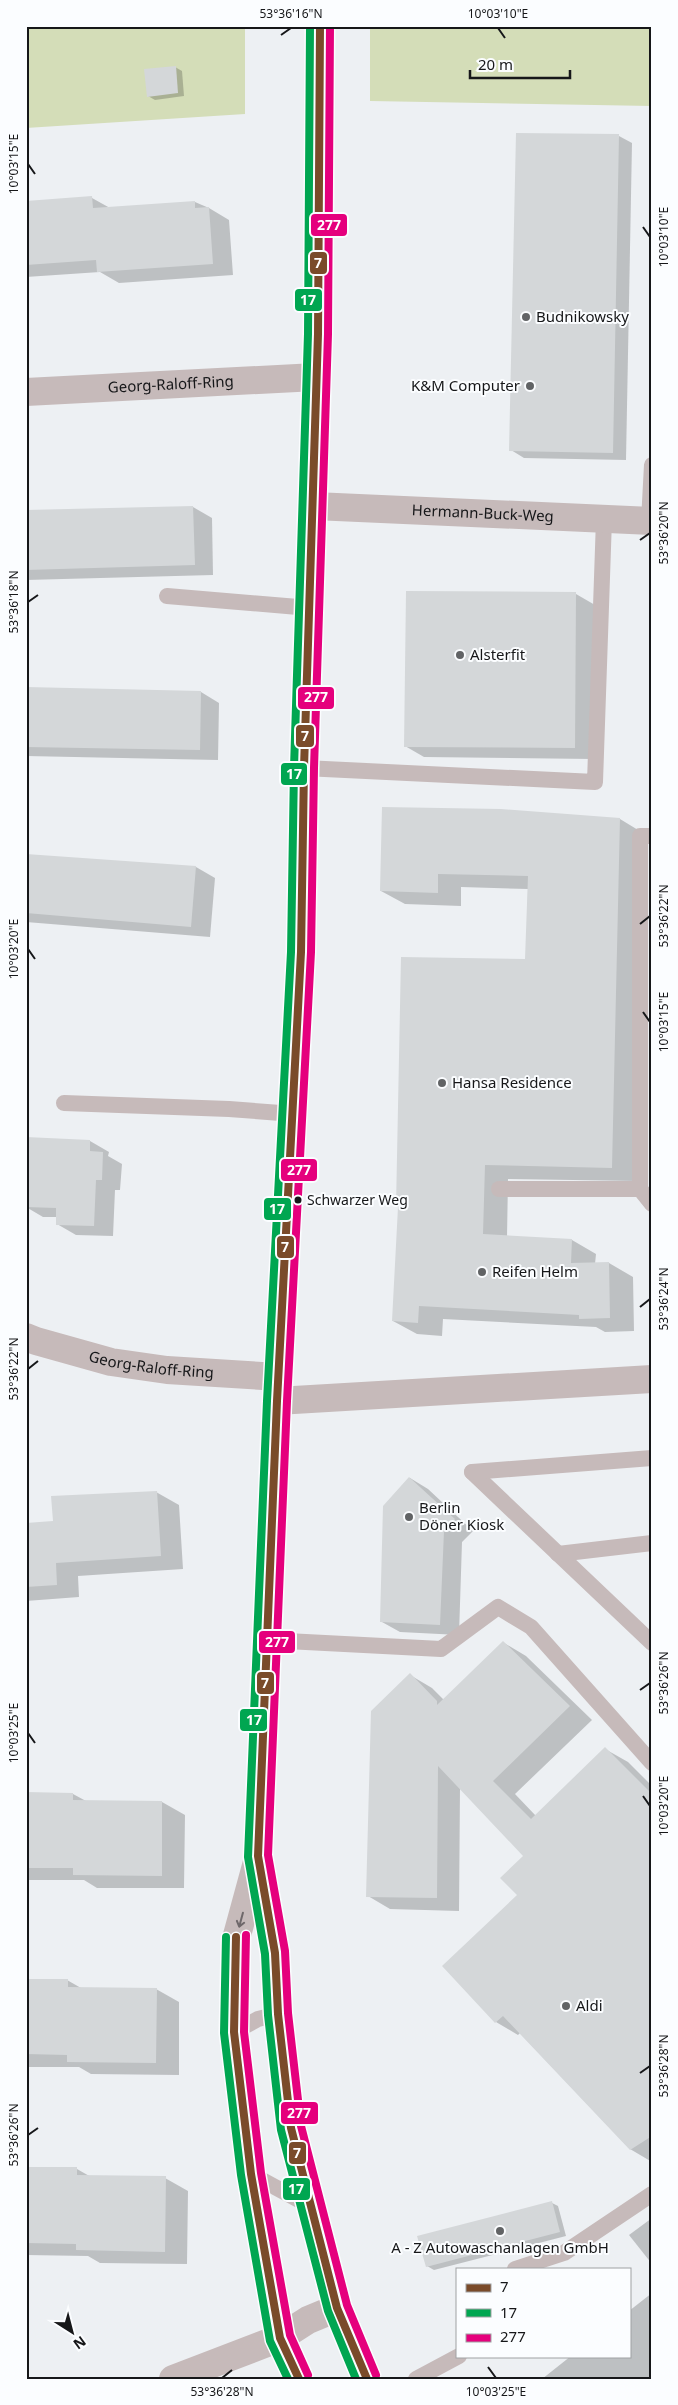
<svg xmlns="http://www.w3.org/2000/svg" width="678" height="2405" font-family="'Noto Sans',sans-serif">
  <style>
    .green { fill: #d4ddb8 }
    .shadow { fill: #0003 }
    .building { fill: #d4d7d9 }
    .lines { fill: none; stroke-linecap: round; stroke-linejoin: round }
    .service { stroke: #c6baba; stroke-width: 16 }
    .minor { stroke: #c6baba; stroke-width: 28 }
    .tertiary { stroke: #c6baba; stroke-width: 28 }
    .bus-1-casing { stroke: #fbfdff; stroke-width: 11 }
    .bus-2-casing { stroke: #fbfdff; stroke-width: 11 }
    .bus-3-casing { stroke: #fbfdff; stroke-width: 11 }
    .bus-1 { stroke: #7a4b2a; stroke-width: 8 }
    .bus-2 { stroke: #00a651; stroke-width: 8 }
    .bus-3 { stroke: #e5007d; stroke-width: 8 }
    .oneway { stroke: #6e686a }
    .ticks { fill: none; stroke: #161719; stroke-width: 2 }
    .poi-dot { fill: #616365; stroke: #fbfdff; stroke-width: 2 }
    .bus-dot { fill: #161719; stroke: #fbfdff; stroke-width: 2 }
    .labels { text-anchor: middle; stroke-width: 4; stroke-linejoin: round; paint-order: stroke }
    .bus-label { font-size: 14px; fill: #161719; stroke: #fbfdff; text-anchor: start }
    .poi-label { font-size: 15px; fill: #161719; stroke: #fbfdff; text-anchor: start }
    .street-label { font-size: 15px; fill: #161719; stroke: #fbfdff }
    .line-badge { stroke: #fbfdff; stroke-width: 2 }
    .badge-label { font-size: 14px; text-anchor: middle; font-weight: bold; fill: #fff }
    .neatline { fill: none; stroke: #161719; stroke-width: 2 }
    .ticks-label { font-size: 12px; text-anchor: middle; fill: #161719 }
  </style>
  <rect width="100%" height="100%" fill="#edf0f3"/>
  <g class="green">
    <path d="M26,26h219v88l-219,14z"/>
    <path d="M370,26h282v80l-282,-5z"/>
  </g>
  <g class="shadow">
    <path d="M175,67l7,4 2,25 -29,4 -7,-4z"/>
    <path d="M619,136l13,7 -6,317 -102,-2 -13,-8z"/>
    <path d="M92,198l18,10 85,-6 14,6 20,12 4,55 -114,8 -19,-11 -74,5v-75z"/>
    <path d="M193,507l19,11 1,57 -187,5v-68z"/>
    <path d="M407,592l169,2 19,11 -2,154 -169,-2 -19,-11z"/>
    <path d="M26,686l4,2 171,4 18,11 -1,57 -192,-4z"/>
    <path d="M620,819l23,14 -7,348 -128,-2 -1,58 65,3 24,14 -1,10 14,-1 24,14 1,54 -29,1 -9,-5 -153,-8 -1,17 -25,-2 -24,-13 134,-360 1,-72 -67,-2v19l-56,-2 -24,-13z"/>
    <path d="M26,856l170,11 19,11 -5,59 -184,-15z"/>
    <path d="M90,1141l19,11 -1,4 14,8 -2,26h-5l-2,46 -37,-1 -19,-11v-7h-14l-17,-10v-54z"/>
    <path d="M410,1478l18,11 45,42 -11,11 -3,93 -59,-3 -18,-10z"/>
    <path d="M156,1492l23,13 4,64 -105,7 1,21 -53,4v-76l28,-2z"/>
    <path d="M504,1643l22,13 66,64 -77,74 21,22 69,-67 23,13 24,24v376l-22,-13 -110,-116 -2,2 -22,-13 29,-166 -65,-68 -1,123 -69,-2 -22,-13 42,-221 22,13 12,12z"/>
    <path d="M26,1793l47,1 13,7 76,1 23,13 -1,73h-87l-13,-8h-58z"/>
    <path d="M26,1980h41l14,8 75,1 23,13v73l-88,-1 -12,-7h-53z"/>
    <path d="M26,2168l51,1 14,8 74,1 23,13 -1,73 -87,-1 -12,-7 -62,-1z"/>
    <path d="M552,2203l6,3 8,30 -132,34 -7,-4z"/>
    <path d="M652,2218v46l-23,-29z"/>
    <path d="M652,2293v86h-110l29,-23h58v-45z"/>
  </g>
  <g class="building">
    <path d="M176,66l2,27 -31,4 -3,-28z"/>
    <path d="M516,133l103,1 -6,319 -104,-2z"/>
    <path d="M92,196l1,12 102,-7v7l14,-1 4,57 -116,8 -1,-12 -70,5v-64z"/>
    <path d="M193,506l2,59 -169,5v-60z"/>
    <path d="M406,591l170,1 -1,156 -171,-1z"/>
    <path d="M26,687l175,4 -1,59 -174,-3z"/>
    <path d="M382,807l119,2 119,9 -8,350 -127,-3 -2,69 89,5 -1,24 38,-1 1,56 -31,1v-4l-160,-9 -1,17 -26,-2 6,-114h-2l5,-250 124,2 3,-83 -90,-2v19l-58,-2z"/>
    <path d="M26,854l170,12 -5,61 -165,-14z"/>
    <path d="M26,1137l64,3v11l13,1 -1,28h-6l-2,46 -38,-1v-17l-30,-1z"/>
    <path d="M409,1477l46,42 -11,12 -4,94 -60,-3 3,-116z"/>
    <path d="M157,1491l4,65 -105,7 1,22 -31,2v-64l27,-2 -2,-25z"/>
    <path d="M503,1641l67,65 -77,75 38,38 74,-72 47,47v342l-22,14 -127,-134 -8,7 -53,-57 75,-71 -17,-17 23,-22 -85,-90 -1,132 -71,-1 5,-186 39,-38 27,28v4z"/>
    <path d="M26,1792l47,1v7l89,1v75l-89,-1v-7h-47z"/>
    <path d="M26,1979h42v8l89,1 -1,75 -89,-1v-7l-41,-1z"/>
    <path d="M26,2167h51v8l89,1 -1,76 -89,-2v-6l-50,-1z"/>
    <path d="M552,2201l8,31 -134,35 -9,-31z"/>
  </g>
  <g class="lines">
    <g class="service">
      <path d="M649,521l3,-56"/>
      <path d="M167,596l143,12"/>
      <path d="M304,768l291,14 9,-263"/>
      <path d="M652,836h-12v353l12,15"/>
      <path d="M64,1103l165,6 65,5"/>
      <path d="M499,1189h141"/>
      <path d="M472,1472l180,171"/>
      <path d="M472,1472l180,-14"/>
      <path d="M558,1554l94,-11"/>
      <path d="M267,1640l174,9 57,-42 33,20 121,136"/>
      <path d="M234,2032l24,-13 20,-5"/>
      <path d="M251,2174l59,32"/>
      <path d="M515,2269l49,-16 88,-59"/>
      <path d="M416,2379l43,-23"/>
    </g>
    <g class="minor">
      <path id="s1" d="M26,392l290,-15"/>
      <path id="s2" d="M314,506l338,15"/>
      <path id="s3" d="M26,1337l10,4 75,21 56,8 112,7"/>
      <path d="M277,1401l375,-22"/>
      <path d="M173,2379l107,-41 28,-18 29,-12"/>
    </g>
    <g class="tertiary">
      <path d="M320,26l-2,308 -14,434 -3,184 -24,449 -19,455 17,97 3,61 13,114 46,180 30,71"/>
      <path d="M257,1862l-21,77 -2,93 17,142 29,164 19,41"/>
    </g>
    <defs>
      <g id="bus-1">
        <path d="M320,26l-2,308 -14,434 -3,184 -24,449 -19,455 17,97 3,61 13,114 46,180 30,71"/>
        <path d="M236,1937l-2,95 17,142 29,164 19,41"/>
      </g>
      <g id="bus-2">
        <path d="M310,26l-2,308 -14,434 -3,184 -24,449 -19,456 17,97 3,61 13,115 47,181 28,68"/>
        <path d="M226,1937l-2,96 17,142 29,166 18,38"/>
      </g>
      <g id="bus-3">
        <path d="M330,26l-2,308 -14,434 -3,184 -24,449 -19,454 17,96 3,62 13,113 46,179 29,70"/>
        <path d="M246,1935l-2,97 17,141 29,162 18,40"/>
      </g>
    </defs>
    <use href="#bus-1" class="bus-1-casing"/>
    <use href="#bus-2" class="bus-2-casing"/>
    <use href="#bus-3" class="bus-3-casing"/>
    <use href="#bus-1" class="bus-1"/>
    <use href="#bus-2" class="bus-2"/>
    <use href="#bus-3" class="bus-3"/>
  </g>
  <defs><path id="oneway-shaft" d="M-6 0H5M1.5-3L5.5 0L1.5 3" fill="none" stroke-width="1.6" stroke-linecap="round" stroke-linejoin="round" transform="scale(1.25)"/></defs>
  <use class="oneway" href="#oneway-shaft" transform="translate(241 1920) rotate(105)"/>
  <path class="ticks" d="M498,28l7,10M281,35l10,-7M28,164l7,10M643,227l7,10M640,540l10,-7M28,602l10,-7M640,924l10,-8M28,949l7,10M643,1012l7,10M640,1307l10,-8M28,1369l10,-8M640,1690l10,-7M28,1733l7,10M643,1796l7,10M640,2073l10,-7M28,2135l10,-7M488,2367l8,11M222,2378l10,-8"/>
  <g class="poi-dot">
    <circle cx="526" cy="317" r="5"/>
    <circle cx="530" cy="386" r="5"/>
    <circle cx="460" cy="655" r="5"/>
    <circle cx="442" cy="1083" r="5"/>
    <circle cx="482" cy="1272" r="5"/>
    <circle cx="409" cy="1517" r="5"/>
    <circle cx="566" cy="2006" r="5"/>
    <circle cx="500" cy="2231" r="5"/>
  </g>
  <circle class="bus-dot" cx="298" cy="1200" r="4.5"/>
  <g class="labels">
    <g class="bus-label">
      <text x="307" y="1205">Schwarzer Weg</text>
    </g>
    <g class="poi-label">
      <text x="536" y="322">Budnikowsky</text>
      <text x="520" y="391" text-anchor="end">K&amp;M Computer</text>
      <text x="470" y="660">Alsterfit</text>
      <text x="452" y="1088">Hansa Residence</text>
      <text x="492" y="1277">Reifen Helm</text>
      <text x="419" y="1513">Berlin<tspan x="419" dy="17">Döner Kiosk</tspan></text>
      <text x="576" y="2011">Aldi</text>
      <text x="500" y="2253" text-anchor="middle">A - Z Autowaschanlagen GmbH</text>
    </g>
    <g class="street-label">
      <text dy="5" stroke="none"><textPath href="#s1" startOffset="145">Georg-Raloff-Ring</textPath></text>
      <text dy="5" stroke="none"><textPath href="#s2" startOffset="169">Hermann-Buck-Weg</textPath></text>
      <text dy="5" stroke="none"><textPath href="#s3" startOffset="129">Georg-Raloff-Ring</textPath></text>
    </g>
  </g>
  <g class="line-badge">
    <rect x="310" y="213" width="38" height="24" rx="5" fill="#e5007d"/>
    <rect x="309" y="251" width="19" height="24" rx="5" fill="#7a4b2a"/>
    <rect x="294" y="288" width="29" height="24" rx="5" fill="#00a651"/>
    <rect x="297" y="686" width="38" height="24" rx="5" fill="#e5007d"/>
    <rect x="295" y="724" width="20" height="24" rx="5" fill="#7a4b2a"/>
    <rect x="280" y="762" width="28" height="24" rx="5" fill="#00a651"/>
    <rect x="280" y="1158" width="38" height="24" rx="5" fill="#e5007d"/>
    <rect x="263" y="1197" width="29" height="24" rx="5" fill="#00a651"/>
    <rect x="276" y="1235" width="19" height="24" rx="5" fill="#7a4b2a"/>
    <rect x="258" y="1630" width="38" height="24" rx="5" fill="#e5007d"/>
    <rect x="256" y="1671" width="19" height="24" rx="5" fill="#7a4b2a"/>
    <rect x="239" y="1708" width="29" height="24" rx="5" fill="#00a651"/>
    <rect x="280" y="2101" width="39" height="24" rx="5" fill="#e5007d"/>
    <rect x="288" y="2141" width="19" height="24" rx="5" fill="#7a4b2a"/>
    <rect x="282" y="2177" width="29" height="24" rx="5" fill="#00a651"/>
  </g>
  <g class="badge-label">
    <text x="329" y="230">277</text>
    <text x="318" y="268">7</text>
    <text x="308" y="305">17</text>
    <text x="316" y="702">277</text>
    <text x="305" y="741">7</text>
    <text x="294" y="779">17</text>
    <text x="299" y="1175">277</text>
    <text x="277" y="1214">17</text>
    <text x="285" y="1252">7</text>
    <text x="277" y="1647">277</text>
    <text x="265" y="1688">7</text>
    <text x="254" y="1725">17</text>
    <text x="299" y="2118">277</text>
    <text x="297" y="2158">7</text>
    <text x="296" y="2194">17</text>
  </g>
  <rect width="678" height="2405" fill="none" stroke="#fbfdff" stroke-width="55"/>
  <rect x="456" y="2268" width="175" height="90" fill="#fbfdff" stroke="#9fa1a3"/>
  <rect x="466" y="2284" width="25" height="8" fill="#7a4b2a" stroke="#9fa1a3"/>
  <text x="500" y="2292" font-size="15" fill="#161719">7</text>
  <rect x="466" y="2309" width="25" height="8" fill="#00a651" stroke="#9fa1a3"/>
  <text x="500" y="2318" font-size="15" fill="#161719">17</text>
  <rect x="466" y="2334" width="25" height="8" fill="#e5007d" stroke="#9fa1a3"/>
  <text x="500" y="2342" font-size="15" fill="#161719">277</text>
  <g transform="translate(72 2332) rotate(144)" stroke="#fbfdff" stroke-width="4" paint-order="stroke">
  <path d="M0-4L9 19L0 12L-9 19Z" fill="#161719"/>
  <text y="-8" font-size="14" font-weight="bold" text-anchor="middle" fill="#161719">N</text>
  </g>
  <path d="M470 70v8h100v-8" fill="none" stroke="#161719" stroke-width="2.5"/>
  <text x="478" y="70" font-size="15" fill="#161719" stroke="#fbfdff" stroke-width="4" paint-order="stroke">20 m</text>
  <rect x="28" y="28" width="622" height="2350" class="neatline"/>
  <g class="ticks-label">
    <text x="291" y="18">53°36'16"N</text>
    <text x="498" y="18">10°03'10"E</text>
    <text transform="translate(14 164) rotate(-90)" y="4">10°03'15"E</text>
    <text transform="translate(664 237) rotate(-90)" y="4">10°03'10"E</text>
    <text transform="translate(664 533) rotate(-90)" y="4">53°36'20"N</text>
    <text transform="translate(14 602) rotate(-90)" y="4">53°36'18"N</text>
    <text transform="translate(664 916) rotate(-90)" y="4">53°36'22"N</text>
    <text transform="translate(14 949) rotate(-90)" y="4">10°03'20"E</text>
    <text transform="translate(664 1022) rotate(-90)" y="4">10°03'15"E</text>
    <text transform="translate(664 1299) rotate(-90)" y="4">53°36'24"N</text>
    <text transform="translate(14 1369) rotate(-90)" y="4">53°36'22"N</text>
    <text transform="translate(664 1683) rotate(-90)" y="4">53°36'26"N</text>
    <text transform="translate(14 1733) rotate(-90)" y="4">10°03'25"E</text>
    <text transform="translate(664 1806) rotate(-90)" y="4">10°03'20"E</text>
    <text transform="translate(664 2066) rotate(-90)" y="4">53°36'28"N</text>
    <text transform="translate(14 2135) rotate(-90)" y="4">53°36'26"N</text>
    <text x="222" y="2396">53°36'28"N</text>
    <text x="496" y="2396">10°03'25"E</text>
  </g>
</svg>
